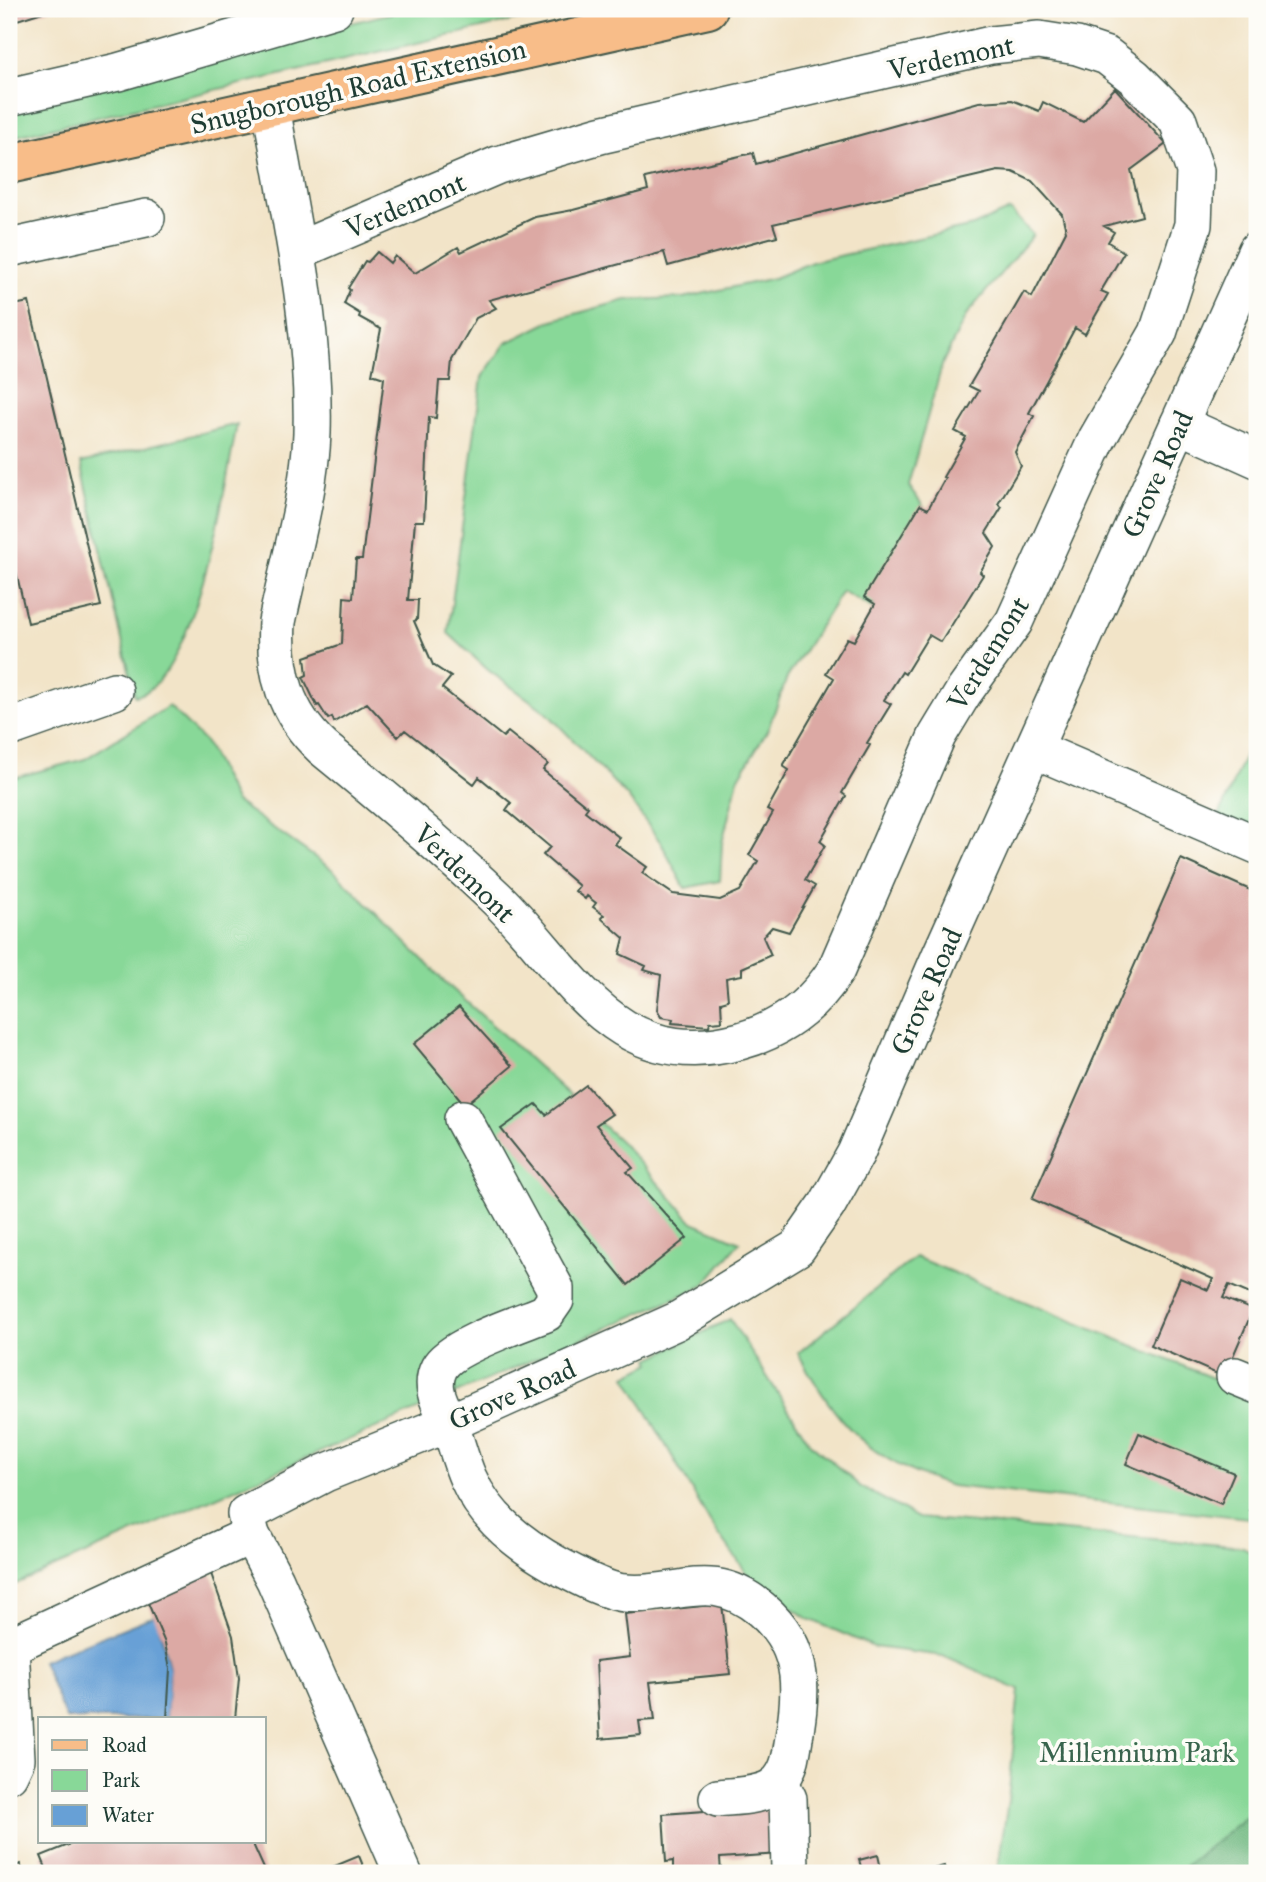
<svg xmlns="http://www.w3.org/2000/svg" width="1266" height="1882" font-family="'IM FELL Great Primer',serif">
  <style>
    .green { fill: #88d898; stroke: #548a66; stroke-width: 2 }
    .forest { fill: #6eb880; stroke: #467a5a; stroke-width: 2 }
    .water { fill: #67a0d6; stroke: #436e85; stroke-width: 2 }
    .building { fill: #dca9a4; fill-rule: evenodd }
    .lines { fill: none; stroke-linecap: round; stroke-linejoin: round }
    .minor-casing { stroke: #3f564a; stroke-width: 40 }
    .major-casing { stroke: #3f564a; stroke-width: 42 }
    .minor { stroke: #fff; stroke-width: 37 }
    .major { stroke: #f8bd89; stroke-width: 38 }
    .labels { text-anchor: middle; stroke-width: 7; stroke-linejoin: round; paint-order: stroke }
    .street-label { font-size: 28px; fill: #1f3d34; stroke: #fdfcf7 }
    .park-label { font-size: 28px; fill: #39644d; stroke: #fdfcf7 }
  </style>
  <rect width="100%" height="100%" fill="#fdfcf7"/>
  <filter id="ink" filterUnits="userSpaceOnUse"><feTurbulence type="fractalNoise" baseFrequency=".0143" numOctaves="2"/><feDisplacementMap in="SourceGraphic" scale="14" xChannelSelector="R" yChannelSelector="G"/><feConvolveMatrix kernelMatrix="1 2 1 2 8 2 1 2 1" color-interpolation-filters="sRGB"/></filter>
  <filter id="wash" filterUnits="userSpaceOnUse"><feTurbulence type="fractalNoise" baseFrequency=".00686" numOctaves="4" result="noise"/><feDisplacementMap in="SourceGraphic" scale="28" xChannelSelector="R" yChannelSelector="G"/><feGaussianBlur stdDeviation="1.57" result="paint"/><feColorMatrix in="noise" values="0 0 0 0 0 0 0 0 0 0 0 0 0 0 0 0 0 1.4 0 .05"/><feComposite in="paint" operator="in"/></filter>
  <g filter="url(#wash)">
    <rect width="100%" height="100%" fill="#f2e4c8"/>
    <g class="green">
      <path d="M408,9h155l-554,129v-31z"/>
      <path d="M1010,210l23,25 -66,79 -24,48 -35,123 20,28 -56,95 -30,-17 -55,87 -19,51 -30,50 -16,64 -2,38 -35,7 -24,-45 -34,-47 -81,-84 -58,-42 -40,-37 34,-256 24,-34 47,-23 73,-20 57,-2 91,-20 38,-16 161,-36z"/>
      <path d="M237,424c-10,53 -43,263 -102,272l-54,-233z"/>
      <path d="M169,706l37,37 29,58 98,69 114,114 174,158 72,80 47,20 -37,44 -694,301v-808l76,-20z"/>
      <path d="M1257,727v111l-40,-18z"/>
      <path d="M915,1257l342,139v123l-306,-33c-82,-25 -113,-60 -153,-133z"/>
      <path d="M730,1319l80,124 51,44 57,31 325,29 14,8v318h-260l11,-72 11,-111 -76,-34 -69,-9 -65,-28 -55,-36 -44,-61 -84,-146 25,-13 -2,-4z"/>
    </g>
    <path class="forest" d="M1257,1804v69h-80l70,-57z"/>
    <path class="water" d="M156,1615l14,54 -3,50h-101l-24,-58z"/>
    <g id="blocks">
      <g class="building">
        <path d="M9,9h43l-41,13z"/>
        <path d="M1115,88l51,56 -35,26 11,46 -38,10 10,6 -6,10 16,10 -23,39 7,3 -23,40 -10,-6 -46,85 5,3 -19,36 6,14 -23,38 4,3 -16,26 9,14 -15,25 3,3 -42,67 -12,-7 -24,39 -3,-2 -18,28 7,4 -24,39 3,2 -28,48 4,3 -26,45 5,4 -20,35 10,6 -26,46 -17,-5 -9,10 8,18 -29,13v7l-16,3 2,22 -7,2 1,19 -12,1 -1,4 -37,-3 1,-4 -12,-2 -4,-7 4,-35 -17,-5 2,-4 -26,-12 4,-16 -23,-20 3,-3 -11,-8 3,-4 -9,-7 -2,3 -10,-8 4,-5 -36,-31 7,-8 -44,-37 5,-7 -32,-26 -5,7 -69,-54 -7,7 -31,-34 -33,19 -2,-5 -4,2 -9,-14 -2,1 -14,-29 4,-2 -2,-18 37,-13 2,-47 9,1 3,-39h6l22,-181 -12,-4 9,-45 -22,-12 1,-3 -16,-10 6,-14 -2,-2 17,-27 3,1 9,-10 13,11 5,-7 20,17 43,-26 3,5 74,-35 38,-7 75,-20 -3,-12 108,-25 3,11 223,-62 33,-2 27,11 4,-9 40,20zM998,171l15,1 19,9 30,33 4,17 -34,66 -8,-5 -55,94 10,5 -24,40 11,6 -23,40 2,1 -17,31 -8,-4 -56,92 11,7 -21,37 -7,-3 -21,35 8,5 -51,88 6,4 -22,40 6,3 -24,42 9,6 -18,30 -20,9 -47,-6 -31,-21 5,-6 -32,-23 5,-6 -35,-27 3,-4 -45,-37 5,-6 -40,-32 -5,5 -61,-49 9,-11 -18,-12 -19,-44 3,-1 1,-20h-10l7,-79h9l5,-104 7,1 3,-37h11l2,-21 24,-42 20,-10 -7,-8 175,-48 4,14 109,-30 -4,-12z"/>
        <path d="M29,302l72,304 -73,17 -19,-82v-235z"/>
        <path d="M1181,859l76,34v404l-28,-12 -6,13 30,12 -29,67 -73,-32 29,-67 28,12 5,-11 -181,-80z"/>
        <path d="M459,1007l53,59 -47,39 -51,-61z"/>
        <path d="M586,1085l26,29 -16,11 37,43 -6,4 60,66 -59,47 -127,-156 35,-25 10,11z"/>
        <path d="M1139,1433l95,40 -13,31 -95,-40z"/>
        <path d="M1257,1495v20l-7,-4z"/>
        <path d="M209,1568l24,68 6,42 -4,41h-68l3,-50 -5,-26 -20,-47z"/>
        <path d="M722,1604l8,70 -80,8 5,38 -16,1 2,14 -41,4 -4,-78 34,-4 -5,-43z"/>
        <path d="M777,1806l3,48 -60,4 1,15h-48v-12l-7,1 -3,-48z"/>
        <path d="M76,1842h176l14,31h-218l-7,-17z"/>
        <path d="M878,1855l4,18h-19l-4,-13z"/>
        <path d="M359,1856l7,17h-48z"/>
        <path d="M20,1864l4,9h-15v-4z"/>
        <path d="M944,1866l2,7h-25v-1z"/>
      </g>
    </g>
  </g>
  <g filter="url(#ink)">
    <use href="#blocks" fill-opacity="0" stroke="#3f564a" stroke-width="2"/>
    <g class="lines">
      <defs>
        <g id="minor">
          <path d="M9,97l109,-25 216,-63"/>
          <path d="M271,106c18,107 44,217 41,327 -2,59 -23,130 -35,189 -3,50 8,91 46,126 59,48 117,97 173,150 74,71 117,177 244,143 41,-11 73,-35 96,-71l101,-234 26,-43 51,-71 83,-183 61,-106 35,-108 2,-54 -17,-50 -44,-44 -27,-21 -30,-10 -38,-6 -48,5 -391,90 -102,30 -201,86"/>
          <path d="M9,248l137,-30"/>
          <path d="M1179,424l78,35"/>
          <path d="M9,728l105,-37"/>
          <path d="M1034,749l223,96"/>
          <path d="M463,1119l92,169v12l-9,13c-24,10 -96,33 -107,55 -10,20 2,37 10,55 7,18 11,37 19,55 21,48 67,77 112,99 12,6 31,15 45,16 54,5 85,-26 136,16 48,40 40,87 31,141 -7,47 -35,44 -74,48"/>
          <path d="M1235,1376l22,9"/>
          <path d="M9,1774l7,-15 -6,-113 241,-111"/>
          <path d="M780,1783l8,16 2,70"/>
          <path d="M403,1873l-128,-293 -24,-45 -5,-21 79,-41 124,-50 228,-102 120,-73 30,-43 29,-52 84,-196 317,-707"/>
        </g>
        <path id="major" d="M9,164l699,-155"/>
      </defs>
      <use href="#minor" class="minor-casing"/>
      <use href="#major" class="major-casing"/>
      <use href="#minor" class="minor"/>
      <use href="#major" class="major"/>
    </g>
  </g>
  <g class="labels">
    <g class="street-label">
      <text transform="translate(951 57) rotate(-12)" y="10">Verdemont</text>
      <text transform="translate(358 86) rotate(-13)" y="10">Snugborough Road Extension</text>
      <text transform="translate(405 205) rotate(-23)" y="10">Verdemont</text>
      <text transform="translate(1157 474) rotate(-66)" y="10">Grove Road</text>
      <text transform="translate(988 653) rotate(-58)" y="10">Verdemont</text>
      <text transform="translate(465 873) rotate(44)" y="10">Verdemont</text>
      <text transform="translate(926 991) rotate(-66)" y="10">Grove Road</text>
      <text transform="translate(512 1394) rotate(-24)" y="10">Grove Road</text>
    </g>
    <g class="park-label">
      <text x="1137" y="1762">Millennium Park</text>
    </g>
  </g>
  <rect width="1266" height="1882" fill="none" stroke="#fdfcf7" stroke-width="35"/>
  <rect x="38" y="1717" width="228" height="126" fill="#fdfcf7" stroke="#a4b0a9" stroke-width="2"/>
  <rect x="52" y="1740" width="35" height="10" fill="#f8bd89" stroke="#a4b0a9" stroke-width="2"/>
  <text x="102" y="1752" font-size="21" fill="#1f3d34">Road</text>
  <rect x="52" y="1770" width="35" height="21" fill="#88d898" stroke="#a4b0a9" stroke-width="2"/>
  <text x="102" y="1787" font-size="21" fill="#1f3d34">Park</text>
  <rect x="52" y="1805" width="35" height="21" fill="#67a0d6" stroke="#a4b0a9" stroke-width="2"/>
  <text x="102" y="1822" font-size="21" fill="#1f3d34">Water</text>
</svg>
